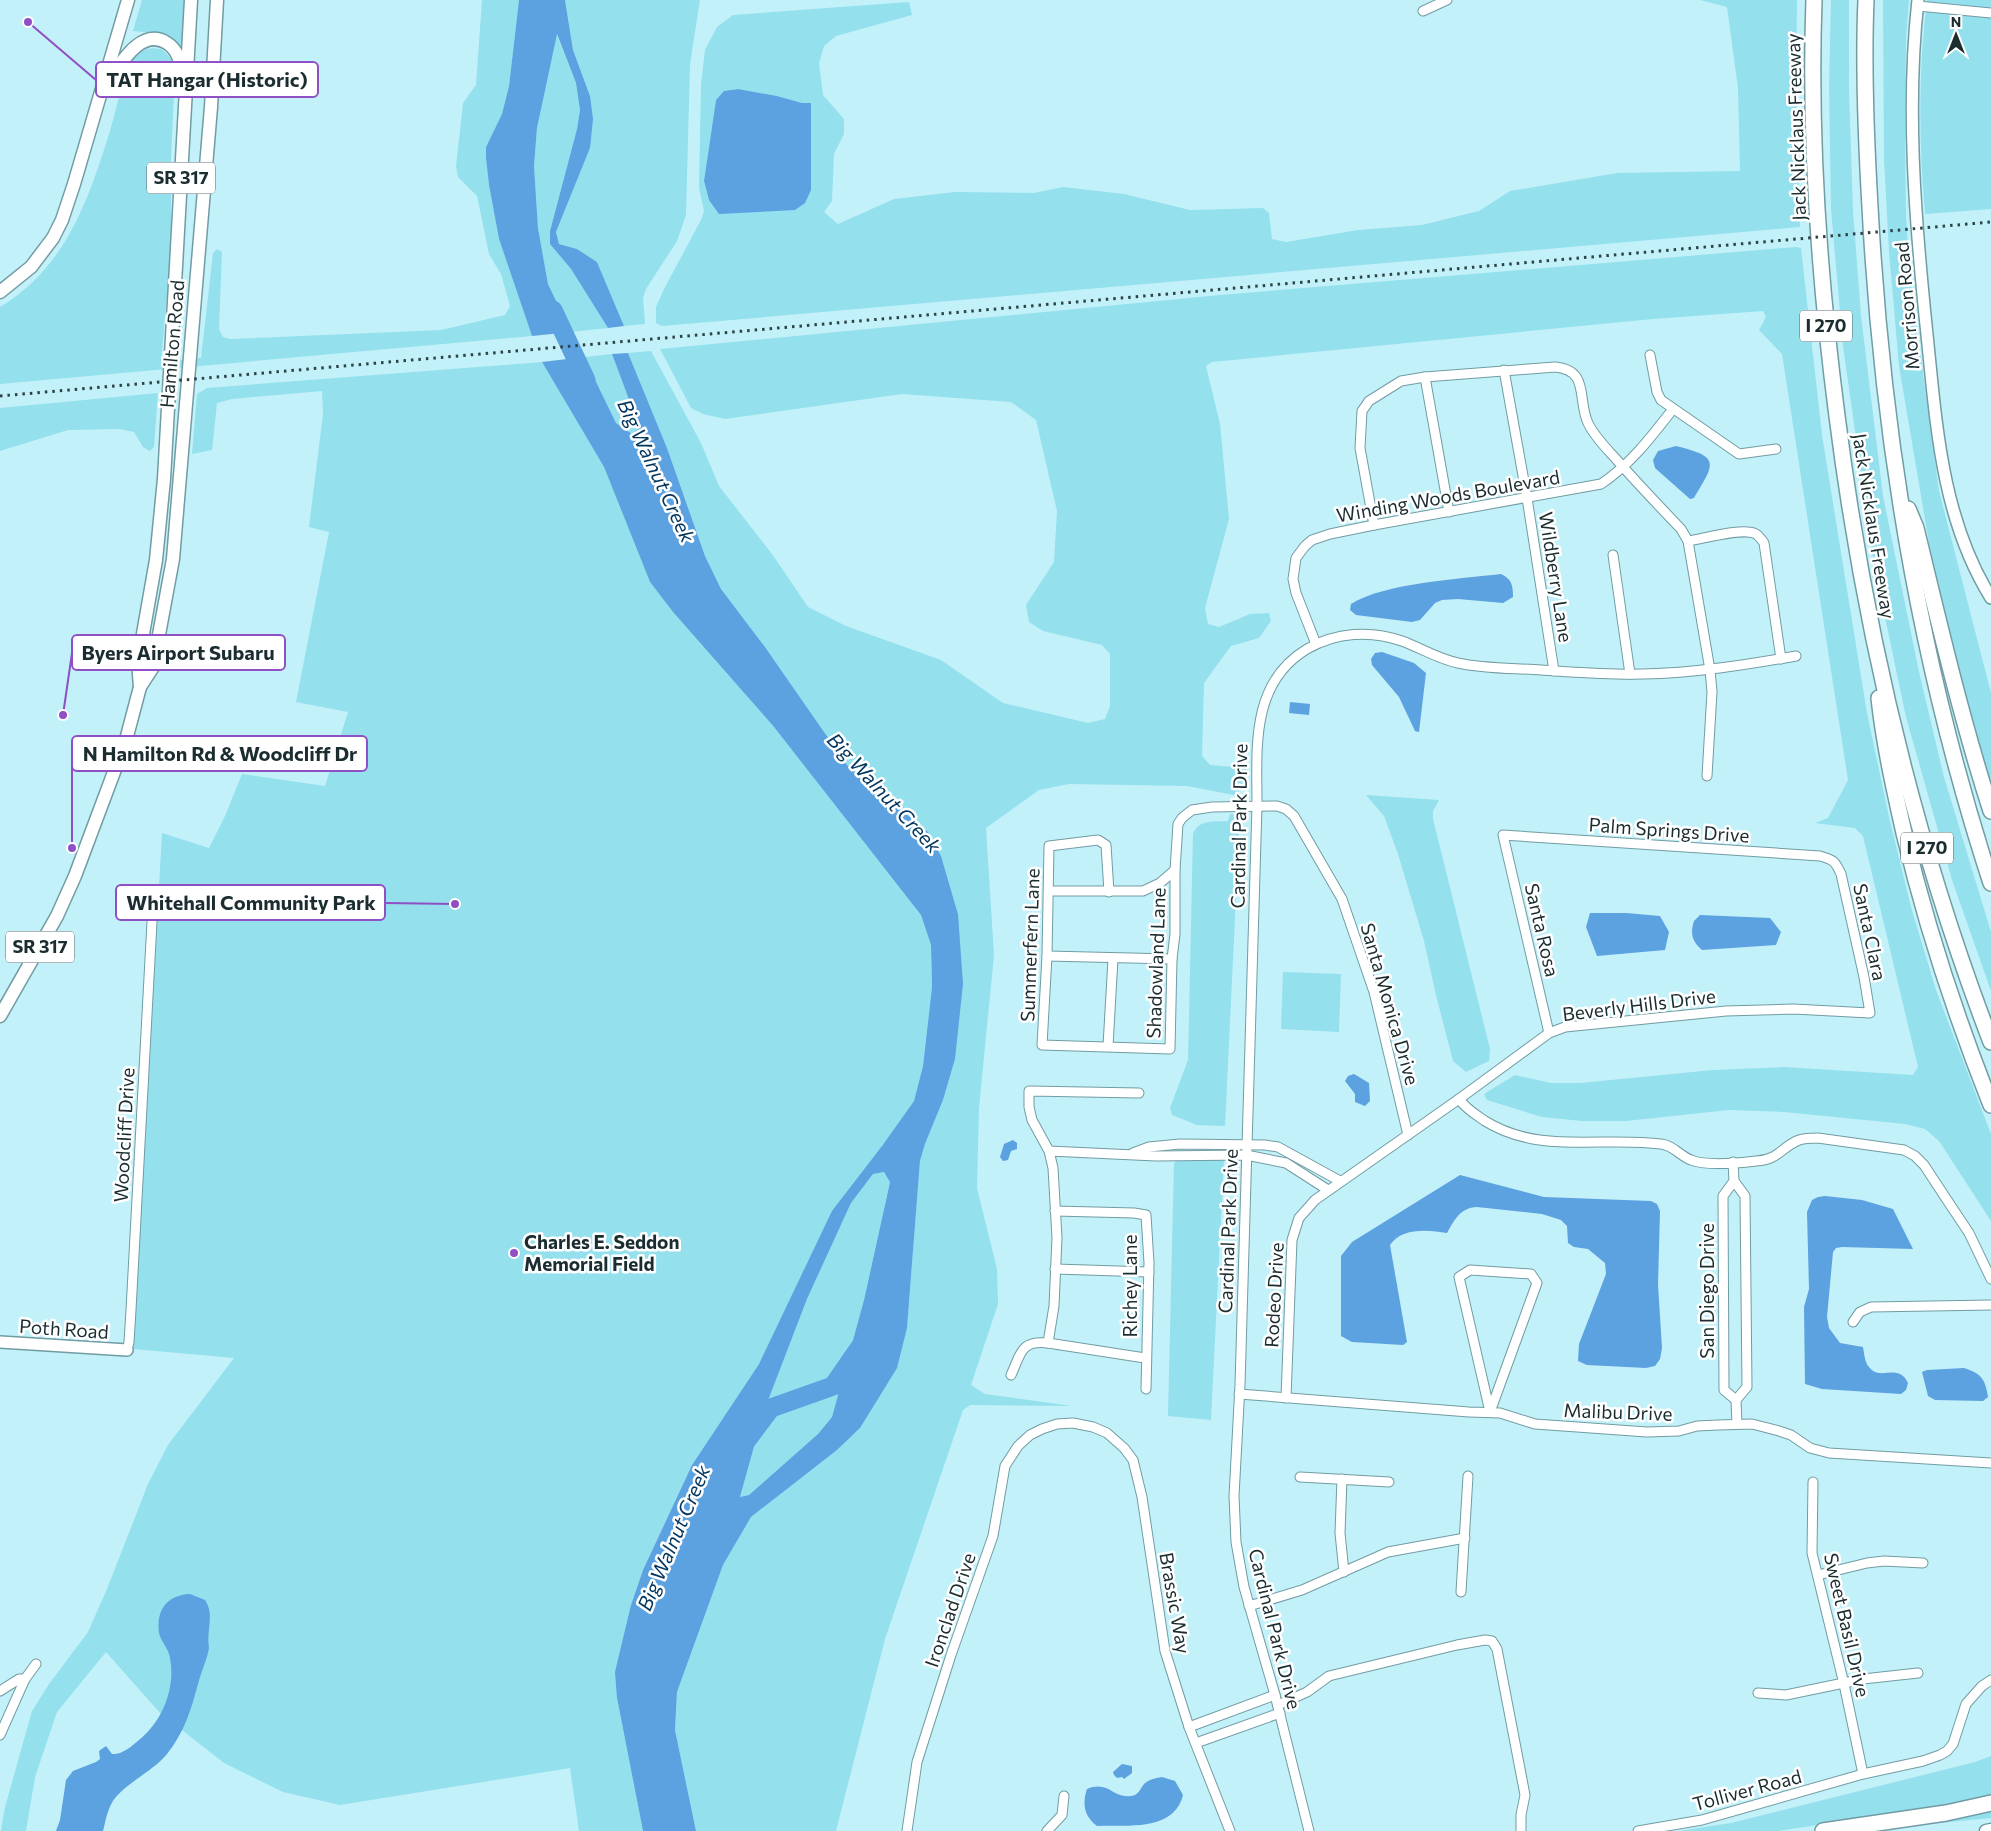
<svg xmlns="http://www.w3.org/2000/svg" width="1991" height="1831" font-family="Commissioner,sans-serif">
  <style>
    .green { fill: #94e0ed; fill-rule: evenodd }
    .water { fill: #5ca1e0; fill-rule: evenodd }
    .lines { fill: none; stroke-linecap: round; stroke-linejoin: round }
    .river { stroke: #5ca1e0; stroke-width: 19 }
    .street-casing { stroke: #719ca3; stroke-width: 11 }
    .secondary-casing { stroke: #719ca3; stroke-width: 14 }
    .primary-casing { stroke: #719ca3; stroke-width: 15 }
    .highway-casing { stroke: #719ca3; stroke-width: 18 }
    .street { stroke: #fff; stroke-width: 9 }
    .secondary { stroke: #fff; stroke-width: 11 }
    .primary { stroke: #fff; stroke-width: 12 }
    .highway { stroke: #fff; stroke-width: 15 }
    .rail { stroke: #2e4346; stroke-width: 3; stroke-dasharray: 2.5 5; stroke-linecap: butt }
    .poi-dot { fill: #8f4fc5; stroke: #fff; stroke-width: 2 }
    .labels { text-anchor: middle; stroke-width: 5; stroke-linejoin: round; paint-order: stroke }
    .shield { fill: #fff; stroke: #5f6c6e; stroke-width: 1 }
    .shield-label { font-size: 18px; font-weight: bold; fill: #1b2d30 }
    .street-label { font-size: 19px; fill: #1b2d30; stroke: #fff }
    .poi-label { font-size: 19px; font-weight: bold; fill: #1b2d30; stroke: #fff; text-anchor: start }
    .water-label { font-size: 20px; font-style: italic; fill: #00365f; stroke: #fff }
    .leader { fill: none; stroke: #8f4fc5; stroke-width: 2 }
    .callout-dot { fill: #8f4fc5; stroke: #fff; stroke-width: 2 }
    .callout { fill: #fff; stroke: #8f4fc5; stroke-width: 2 }
    .callout-label { font-size: 20px; text-anchor: middle; font-weight: bold; fill: #1b2d30 }
  </style>
  <rect width="100%" height="100%" fill="#c3f1f9"/>
  <g class="green">
    <path d="M142,0h44l-3,47h-3l-16,-13 -31,-3z"/>
    <path d="M482,0h37l-10,86 -7,28 -16,33v10l3,28 10,54 33,97 -532,48v-77c66,-40 88,-106 110,-176 7,-24 11,-47 20,-70 9,-10 19,-16 33,-11l9,10 3,14 -4,83v93l-10,112 40,-4 12,-105 4,-4 5,3 -3,77 4,8 7,2 211,-9 64,-15 5,-9 -9,-32 -12,-20 -12,-58 -19,-19 -2,-11 7,-63 13,-18z"/>
    <path d="M565,0h135l-10,64 -4,151 -9,26 -31,48 -3,9 2,26 -21,2 -27,-64 -20,-13 -18,-5 -3,-12 34,-84v-52l-17,-46z"/>
    <path d="M1700,0h97l-1,95 4,132 -1138,99 -6,-3v-16l8,-18 37,-69 3,-9 -5,-23 2,-104 4,-34 12,-23 16,-12 176,-13 3,13 -76,21 -12,10 -5,17 4,32 21,24v15l-10,20 -2,47 -8,11 14,12 56,-25 61,-7 79,1 29,-6 61,7 66,16 73,-2 6,5 3,26 14,3 72,-12 64,-5 57,-14 31,-20 107,-18 123,-2 -2,-83 -11,-81zM738,89l39,7 25,7 -93,97 -5,-19 12,-81 8,-9z"/>
    <path d="M1831,0h18v90l4,121 8,105 22,180 36,176 25,105 47,155v59l-39,-111 -46,-163 -32,-152 -31,-219 -12,-137 -2,-123z"/>
    <path d="M1883,0h26l-3,38 -1,97 1,80 4,62 29,214 52,202v93l-34,-119 -28,-124 -30,-177 -10,-114 -5,-93z"/>
    <path d="M1927,0h64v209l-66,5c-6,-71 -7,-143 2,-214z"/>
    <path d="M556,33l20,50 4,27 -3,19 -27,102v13l21,25 37,59 -37,4 -23,-48 -10,-56 -4,-62 3,-38z"/>
    <path d="M1796,247l5,1 21,187 45,278 22,104 22,90 25,83 55,144v87l-52,-80 -14,-12 -20,-5 -121,-12 -55,-2 -103,11h-44l-40,-4 -55,-17 -3,-6 31,-19 36,8h29l133,-13 71,-3 129,8 5,-8 -55,-231 -8,-8 -40,-5 13,-5 20,-38 -66,-426 -23,-24 7,-13 -3,-6 -110,8 -441,43 -6,4 14,58 9,95 -24,89 3,16 11,3 31,-13 19,-1 2,8 -12,17 -28,8 -27,37 -2,73 8,9 36,3 -2,20 -10,7 -47,-9 -118,-2 -30,6 -53,38 8,127 -15,153 -2,80 20,81 1,35 -27,81 14,9 87,12 -102,-1 -7,5 -78,229 -49,192h-140l-21,-101 2,-38 46,-127 28,-48 86,-67 23,-22 47,-100 13,-167 5,-17 18,-44 12,-41 3,-145 -17,-58 -13,-24 -81,-67 -82,-118 -44,-58 -16,-33 -38,-108 -39,-95 23,-2 50,92 18,43 53,68 36,53 38,19 95,34 62,43 85,20 17,-4 5,-13v-52l-8,-9 -59,-14 -14,-9 -3,-17 28,-43 3,-51 -21,-91 -25,-18 -109,-8 -177,25 -22,-5 -12,-6 -31,-59 560,-54z"/>
    <path d="M612,354l19,51 7,24 -6,5 -16,-11 -32,-66z"/>
    <path d="M542,362l62,105 46,115 23,30 101,115 147,188 10,30 1,42 -9,79 -9,35 -32,45 -123,218 -67,101 -49,105 -12,35 -14,93 26,133h-64l-9,-63 -230,37 -57,-13 -59,-29 -64,-50 -54,-61 -49,60 -22,65 -9,54h-25l4,-24 27,-96 17,-27 39,-52 19,-43 41,-105 20,-39 66,-87 -101,-9 29,-516 47,15 16,-32 17,-42 83,12 23,-74 -52,-10 33,-170 -20,-5 14,-113 -1,-23 -90,8 -15,4 -5,47 -20,4 5,-60 10,-6z"/>
    <path d="M158,393l-4,54 -4,4 -7,-4 -9,-15 -14,-3 -52,1 -68,21v-43z"/>
    <path d="M1366,795l73,5 -6,11v8l57,230 -1,12 -23,11 -13,-11 -17,-66 -12,-54 -26,-87 -14,-38z"/>
    <path d="M1230,814l10,1 -15,311 -28,-1 -25,-10 -2,-7 18,-48 5,-226c5,-15 22,-12 35,-13z"/>
    <path d="M1283,972l58,2 -2,58 -58,-3z"/>
    <path d="M1181,1158l43,1 -13,261 -43,-4 6,-253z"/>
    <path d="M884,1172l6,9 -26,119 -32,117 -14,17 -69,61 -9,2 24,-86 43,-112 44,-96 22,-29z"/>
    <path d="M1991,1756v39l-18,6 -195,30h-99l52,-8 244,-61z"/>
    <path d="M1991,1808v10l-83,8v-4z"/>
  </g>
  <g class="water">
    <path d="M519,0h46l8,50 17,46 3,23 -3,29 -34,84 3,12 18,5 20,13 27,64 -16,2 -37,-59 -21,-25v-13l27,-102 3,-19 -4,-27 -19,-49 -20,94 -3,38 4,62 10,56 23,48 -39,4 -33,-97 -10,-54 -3,-27v-11l16,-33 7,-28z"/>
    <path d="M738,89l39,7 25,7h9v87l-6,13 -10,7 -76,4 -10,-14 -5,-19 12,-81 8,-9z"/>
    <path d="M628,353l39,95 38,108 16,33 44,58 82,118 81,67 13,24 17,58 5,70 -8,75 -12,41 -18,44 -5,17 -13,167 -10,40 -37,60 -23,22 -86,67 -28,48 -46,127 -2,38 21,101h-53l-26,-133 -2,-26 16,-67 12,-35 49,-105 67,-101 73,-153 50,-65 32,-45 9,-35 9,-79 -1,-42 -10,-30 -147,-188 -101,-115 -23,-30 -46,-115 -62,-105 42,-5 32,66 16,11 6,-5 -7,-24 -19,-51zM884,1172l6,10 -26,118 -32,117 -14,17 -69,61 -9,2 24,-86 43,-112 44,-96 22,-29z"/>
    <path d="M1676,446c45,11 39,17 18,52l-4,1 -35,-31 -2,-8 5,-9z"/>
    <path d="M1501,574c11,5 12,12 12,23l-10,6 -45,-4 -16,1 -7,3 -15,17 -8,2 -56,-7 -6,-5 1,-6c33,-21 109,-25 150,-30z"/>
    <path d="M1382,652l32,11 12,10 -7,59 -4,-1 -16,-34 -27,-32 -1,-6 4,-6z"/>
    <path d="M1290,702l20,2 -1,11 -20,-2z"/>
    <path d="M1590,913h36l34,3 9,16 -4,18 -68,6 -11,-29z"/>
    <path d="M1700,915l70,3 11,14 -5,13 -74,5c-10,-8 -12,-17 -8,-29z"/>
    <path d="M1354,1074l15,9 1,18 -5,5 -10,-4v-8l-10,-13 3,-5z"/>
    <path d="M1013,1140l4,3v6l-6,2 -3,9 -5,1 -3,-4 4,-13z"/>
    <path d="M1460,1175l84,22 107,4 6,3 3,7 -2,74 4,63 -2,11 -5,7 -9,2 -59,-3 -9,-4 1,-17 27,-70 -1,-11 -17,-14 -14,-2 -6,-4 -1,-17 -6,-6 -19,-6 -65,-7c-17,1 -22,12 -30,26 -18,-3 -45,-6 -57,12l17,97 -4,3 -51,-3 -11,-6v-80l11,-14z"/>
    <path d="M1825,1196l37,4 31,9 20,40 -71,-2 -6,1 -3,4 -6,65 2,11 11,15 23,4c1,6 2,16 6,20 11,15 29,-5 39,16l-2,7 -5,4 -79,-5 -17,-5 -1,-77 5,-18 -2,-77 5,-12 6,-3z"/>
    <path d="M1964,1368c18,6 21,11 24,29l-5,4 -48,-1 -7,-4 -6,-24 5,-2z"/>
    <path d="M190,1594l15,6c10,15 1,29 4,48 -2,12 -8,24 -11,36 -7,26 -14,49 -31,70 -16,20 -50,32 -58,55 -3,7 -4,15 -6,22h-47l4,-11 6,-40 7,-9 23,-9 4,-3 -1,-8 7,-5 6,8c10,1 20,-8 27,-14 23,-18 37,-52 31,-82 -1,-9 -9,-16 -11,-25 -3,-23 8,-38 31,-39z"/>
    <path d="M1122,1764l10,2v7l-8,6 -2,-2 -5,1 -3,-3 -1,-3z"/>
    <path d="M1162,1777l13,4 8,14c-9,36 -52,30 -86,31 -13,-10 -15,-22 -10,-37 22,-9 26,10 44,7 8,-1 9,-7 13,-12 5,-5 13,-6 18,-7z"/>
  </g>
  <g class="lines">
    <g class="river">
      <path d="M553,310l33,70"/>
      <path d="M747,1440l24,-32 62,-22 27,-39"/>
    </g>
    <defs>
      <g id="street">
        <path d="M1918,6l73,7"/>
        <path d="M1423,11l24,-11"/>
        <path d="M1650,355l7,37 4,8 78,54 37,-5"/>
        <path d="M1504,370l23,128 27,173"/>
        <path d="M1425,377l24,135"/>
        <path d="M1374,525l-14,-77 2,-37 7,-10 32,-20 24,-4 130,-10c35,3 22,33 33,56 6,13 18,25 28,36 21,24 43,47 65,70l7,12 22,129 2,22 -5,84"/>
        <path d="M1688,541c15,-2 55,-14 68,-7 3,2 6,6 8,9l17,116"/>
        <path d="M1613,555l17,119"/>
        <path d="M1316,644l-20,-51 -3,-14 3,-21 9,-12 7,-6 18,-6 44,-9 227,-41c30,-20 50,-47 72,-75"/>
        <path d="M1049,891h94l17,-8 15,-13"/>
        <path d="M1109,892l-3,-47 -8,-5 -49,6 -2,110 -5,89 128,4 2,-90 3,-25v-64l3,-46 4,-6 10,-8 20,-3 65,-1 9,3 8,7 48,83 32,93 34,143"/>
        <path d="M1047,956l125,3"/>
        <path d="M1108,1046l5,-87"/>
        <path d="M1459,1099c7,10 16,15 26,22 55,34 116,15 176,23 12,1 19,12 30,16 15,6 48,3 65,1 23,-1 25,-14 43,-21 6,-2 13,-2 19,-2l86,12 11,6 9,9 25,38 20,30 22,46"/>
        <path d="M1049,1151l107,5 90,-1 40,8 42,27"/>
        <path d="M1133,1153l16,-6 31,-3 85,1 13,2 62,34"/>
        <path d="M1733,1162l1,19 11,15 2,191 -11,13 1,24"/>
        <path d="M1734,1181l-11,15 1,194 12,10"/>
        <path d="M1055,1211l79,2 12,2 3,48 -3,126"/>
        <path d="M1055,1269l94,3"/>
        <path d="M1470,1270l61,4 6,9 -47,129 -31,-135z"/>
        <path d="M1853,1322l7,-10 11,-5 120,-2"/>
        <path d="M1048,1343l6,-37 3,-68 -4,-70 -4,-17 -17,-31 -3,-13v-16l110,2"/>
        <path d="M127,1350l2,-8 2,-32 21,-388"/>
        <path d="M1011,1375c10,-21 9,-35 37,-32l97,15"/>
        <path d="M1239,1394l230,18 31,1 35,11 112,8 32,-1 18,-5 21,-1 34,-1 27,7 12,4 19,13 19,5 162,10"/>
        <path d="M1286,1398l6,-158 7,-22 16,-18 144,-101 90,-66 16,-6 161,-16 67,-2 77,4 -6,-36 -23,-103c-6,-13 -7,-14 -21,-18l-317,-21 46,198"/>
        <path d="M1300,1477l89,5"/>
        <path d="M1342,1479l-2,54 4,39"/>
        <path d="M1813,1482l-1,71 32,131 19,90"/>
        <path d="M1818,1575l49,-12 17,-2 39,2"/>
        <path d="M1461,1592l7,-116"/>
        <path d="M1249,1606l53,-16 86,-38 77,-14"/>
        <path d="M0,1691l19,-12h6"/>
        <path d="M1758,1693l28,2 77,-16 55,-6"/>
        <path d="M1278,1705l29,-13 22,-16 128,-31 28,-5 7,1 5,8 28,146 -4,20v16"/>
        <path d="M1189,1727l86,-32"/>
        <path d="M0,1735l25,-56 11,-15"/>
        <path d="M1196,1743l84,-30"/>
        <path d="M907,1831l10,-69 34,-107 42,-119 12,-70 13,-20 12,-11 12,-6 15,-5 16,-1 20,4 14,6 17,15 9,12 9,37 23,154 24,76 41,104"/>
        <path d="M1047,1831l15,-16 2,-19"/>
        <path d="M1309,1831l-34,-136 -31,-108 -8,-45 -2,-46 6,-111 17,-580c0,-56 -7,-122 50,-156 29,-17 64,-19 95,-8 19,7 36,18 56,22 27,6 56,5 83,7 33,2 68,5 102,4 51,-1 102,-9 153,-18"/>
        <path d="M1638,1831l64,-11 161,-46 60,-13 17,-6 7,-4 6,-7 13,-40 16,-18 9,-6"/>
      </g>
      <g id="secondary">
        <path d="M1918,0c-12,107 -3,218 8,325 10,94 14,191 65,273"/>
        <path d="M0,1342l127,8"/>
      </g>
      <g id="primary">
        <path d="M106,84c13,-17 34,-58 61,-41 11,7 14,19 15,31"/>
        <path d="M0,292l31,-25 22,-29 9,-18 12,-36 54,-184"/>
        <path d="M140,687l13,-20 20,-108 38,-452 6,-107"/>
        <path d="M0,1016l57,-100 18,-40 51,-136 14,-53 -2,-25 18,-102 8,-81 27,-479"/>
        <path d="M1986,1831l5,-1"/>
      </g>
      <g id="highway">
        <path d="M1814,0c-5,139 5,278 23,416 27,213 77,425 154,626"/>
        <path d="M1866,0c-3,69 0,138 4,207 12,228 50,458 121,676"/>
        <path d="M1908,509l8,19c23,95 45,190 75,283"/>
        <path d="M1879,698c5,46 15,90 25,135 22,92 52,184 87,272"/>
        <path d="M1823,1831l123,-18 45,-10"/>
      </g>
    </defs>
    <use href="#street" class="street-casing"/>
    <use href="#secondary" class="secondary-casing"/>
    <use href="#primary" class="primary-casing"/>
    <use href="#highway" class="highway-casing"/>
    <use href="#street" class="street"/>
    <use href="#secondary" class="secondary"/>
    <use href="#primary" class="primary"/>
    <use href="#highway" class="highway"/>
    <path class="rail" d="M0,396l1991,-174"/>
  </g>
  <circle class="poi-dot" cx="514" cy="1253" r="5"/>
  <g class="labels">
    <g class="shield">
      <rect x="147" y="162.5" width="68" height="31" rx="4"/>
      <rect x="1800" y="310.5" width="52" height="31" rx="4"/>
      <rect x="1901" y="832.5" width="52" height="31" rx="4"/>
      <rect x="6" y="931.5" width="68" height="31" rx="4"/>
    </g>
    <g class="shield-label">
      <text x="181" y="184">SR 317</text>
      <text x="1826" y="332">I 270</text>
      <text x="1927" y="854">I 270</text>
      <text x="40" y="953">SR 317</text>
    </g>
    <g class="street-label">
      <text transform="translate(1796 127) rotate(-92)" y="7">Jack Nicklaus Freeway</text>
      <text transform="translate(1907 306) rotate(-95)" y="7">Morrison Road</text>
      <text transform="translate(172 344) rotate(-85)" y="7">Hamilton Road</text>
      <text transform="translate(1448 496) rotate(-10)" y="7">Winding Woods Boulevard</text>
      <text transform="translate(1874 526) rotate(81)" y="7">Jack Nicklaus Freeway</text>
      <text transform="translate(1556 577) rotate(81)" y="7">Wildberry Lane</text>
      <text transform="translate(1239 826) rotate(-89)" y="7">Cardinal Park Drive</text>
      <text transform="translate(1669 830) rotate(4)" y="7">Palm Springs Drive</text>
      <text transform="translate(1542 930) rotate(77)" y="7">Santa Rosa</text>
      <text transform="translate(1870 932) rotate(78)" y="7">Santa Clara</text>
      <text transform="translate(1030 945) rotate(-88)" y="7">Summerfern Lane</text>
      <text transform="translate(1156 963) rotate(-88)" y="7">Shadowland Lane</text>
      <text transform="translate(1390 1004) rotate(74)" y="7">Santa Monica Drive</text>
      <text transform="translate(1639 1005) rotate(-7)" y="7">Beverly Hills Drive</text>
      <text transform="translate(124 1135) rotate(-87)" y="7">Woodcliff Drive</text>
      <text transform="translate(1228 1231) rotate(-88)" y="7">Cardinal Park Drive</text>
      <text transform="translate(1130 1286) rotate(-90)" y="7">Richey Lane</text>
      <text transform="translate(1707 1291) rotate(-90)" y="7">San Diego Drive</text>
      <text transform="translate(1274 1295) rotate(-87)" y="7">Rodeo Drive</text>
      <text transform="translate(64 1329) rotate(4)" y="7">Poth Road</text>
      <text transform="translate(1618 1412) rotate(2)" y="7">Malibu Drive</text>
      <text transform="translate(1175 1603) rotate(80)" y="7">Brassic Way</text>
      <text transform="translate(950 1610) rotate(-71)" y="7">Ironclad Drive</text>
      <text transform="translate(1847 1625) rotate(77)" y="7">Sweet Basil Drive</text>
      <text transform="translate(1275 1629) rotate(76)" y="7">Cardinal Park Drive</text>
      <text transform="translate(1747 1790) rotate(-15)" y="7">Tolliver Road</text>
    </g>
    <g class="poi-label">
      <text x="524" y="1249">Charles E. Seddon<tspan x="524" dy="22">Memorial Field</tspan></text>
    </g>
    <g class="water-label">
      <text transform="translate(656 471) rotate(65)" y="7">Big Walnut Creek</text>
      <text transform="translate(884 793) rotate(47)" y="7">Big Walnut Creek</text>
      <text transform="translate(674 1538) rotate(-67)" y="7">Big Walnut Creek</text>
    </g>
  </g>
  <path class="leader" d="M28 22L96 80M63 715L72 653M72 848L72 754M455 904L385 903"/>
  <g class="callout-dot">
    <circle cx="28" cy="22" r="5"/>
    <circle cx="63" cy="715" r="5"/>
    <circle cx="72" cy="848" r="5"/>
    <circle cx="455" cy="904" r="5"/>
  </g>
  <g class="callout">
    <rect x="96" y="62" width="222" height="35" rx="5"/>
    <rect x="72" y="635" width="213" height="35" rx="5"/>
    <rect x="72" y="736" width="295" height="35" rx="5"/>
    <rect x="116" y="885" width="269" height="35" rx="5"/>
  </g>
  <g class="callout-label">
    <text x="207" y="87">TAT Hangar (Historic)</text>
    <text x="178" y="660">Byers Airport Subaru</text>
    <text x="220" y="761">N Hamilton Rd &amp; Woodcliff Dr</text>
    <text x="251" y="910">Whitehall Community Park</text>
  </g>
  <g transform="translate(1956 35)" stroke="#ffffff" stroke-width="4" paint-order="stroke">
  <path d="M0-4L9 19L0 12L-9 19Z" fill="#1b2d30"/>
  <text y="-8" font-size="14" font-weight="bold" text-anchor="middle" fill="#1b2d30">N</text>
  </g>
</svg>
